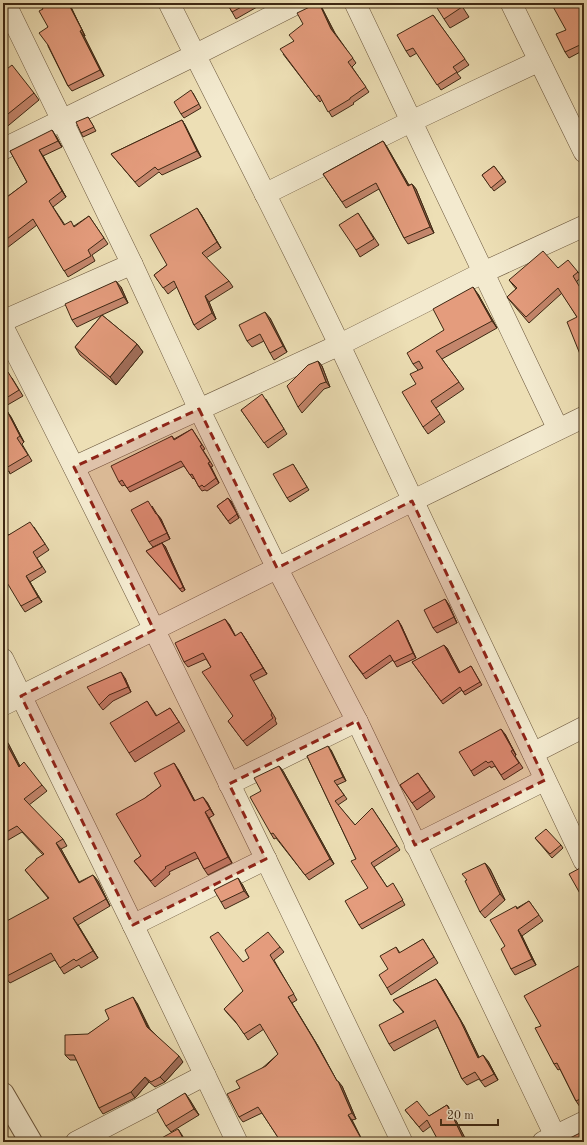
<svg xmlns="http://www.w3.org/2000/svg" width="587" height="1145" font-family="'Old Standard TT',serif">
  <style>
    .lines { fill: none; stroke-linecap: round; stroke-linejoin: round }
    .minor-casing { stroke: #6a563c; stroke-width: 22 }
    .tertiary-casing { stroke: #6a563c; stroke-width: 24 }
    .minor { stroke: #f3eacf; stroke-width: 21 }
    .tertiary { stroke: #f3eacf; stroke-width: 22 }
    .wall { fill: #c4866c; stroke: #3e2813 }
    .shaded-wall { fill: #a06d58; stroke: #3e2813 }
    .building { fill: #e49c7d; stroke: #3e2813 }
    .marked { fill: #8f2418; fill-opacity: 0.2; stroke: #8f2418; stroke-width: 3; stroke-dasharray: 8 5; stroke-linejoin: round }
  </style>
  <rect width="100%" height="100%" fill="#eddfb5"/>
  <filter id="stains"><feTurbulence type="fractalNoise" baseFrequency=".005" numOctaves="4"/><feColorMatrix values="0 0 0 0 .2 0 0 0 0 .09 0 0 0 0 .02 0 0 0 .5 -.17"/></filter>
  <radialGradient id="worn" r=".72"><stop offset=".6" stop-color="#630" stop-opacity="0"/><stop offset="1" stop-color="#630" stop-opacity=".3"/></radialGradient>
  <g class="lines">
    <defs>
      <g id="minor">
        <path d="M5,3l127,261 67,145 78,159 80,153 201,421"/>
        <path d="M169,3c57,114 116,228 171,343 81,172 162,343 244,515"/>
        <path d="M355,3l203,426"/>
        <path d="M511,3l73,149"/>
        <path d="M3,149l192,-94 103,-52"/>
        <path d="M265,194l147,-73 127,-60"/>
        <path d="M3,321l129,-57"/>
        <path d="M3,327c137,269 268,542 399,815"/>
        <path d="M74,467l265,-122 145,-73 100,-46"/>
        <path d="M3,659l130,266 104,217"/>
        <path d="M3,705l409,-204 172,-84"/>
        <path d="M533,753l51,-26"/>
        <path d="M229,784l128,-63"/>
        <path d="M415,845l130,-65"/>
        <path d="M133,925l133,-66"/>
        <path d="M76,1142l129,-67"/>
        <path d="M543,1142l41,-20"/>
      </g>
      <path id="tertiary" d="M3,1094l28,48"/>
    </defs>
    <use href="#minor" class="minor-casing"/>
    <use href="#tertiary" class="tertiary-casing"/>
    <use href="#minor" class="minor"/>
    <use href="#tertiary" class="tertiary"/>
  </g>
  <g class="wall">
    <path d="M40,3h29l16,33h-1l20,40 -32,15 -4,-5 -20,-40v-19l-5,-18z"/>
    <path d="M227,3h37l-28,16z"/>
    <path d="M319,3l3,5 13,25 21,30 -4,4 17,25 -16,11 1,1 -22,13 -10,-17 -2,2 -37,-48 11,-13 9,-17z"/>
    <path d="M460,3l9,14 -19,11 -6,-9z"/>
    <path d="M584,3v47l-15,8 -4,-6 1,-22z"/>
    <path d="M433,15l36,50 -12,8 4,5 -20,12 -24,-37 -7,4 -4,-6z"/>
    <path d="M3,72l31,21 5,7 -36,30z"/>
    <path d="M193,93l8,15 -17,10 -3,-4z"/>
    <path d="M88,117l8,14 -13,6 -2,-4z"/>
    <path d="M182,120l3,5 16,32 -39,18 -3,-3 -20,15 -28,-33z"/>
    <path d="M56,136l6,11 -19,9 23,41 -13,10 12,18 9,1 15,-10 19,28 -16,11 3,6 -27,16 -31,-52 -34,26v-51l24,-18 -17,-31z"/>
    <path d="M383,141l4,6 22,38 3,-1 4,5 18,44 -26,11 -4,-6 -25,-49 -33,19 -23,-34z"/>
    <path d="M494,166l12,16 -12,9 -12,-16z"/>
    <path d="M358,213l21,32 -19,12 -4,-7z"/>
    <path d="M201,214l20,34 -15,10 23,23 4,6 -24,15 7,17 -18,11 -4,-5 -17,-38 -9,7 -14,-19 13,-10z"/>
    <path d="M558,268l20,4 4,5 -5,4v36l-15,-24 -33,30 -18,-21 -4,-5 9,-8 -7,-9z"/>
    <path d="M121,287l7,16 -26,12 35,29 6,8 -27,33 -36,-30 -5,-8 27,-32 -25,12 -5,-7z"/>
    <path d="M478,294l19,34 -55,31 22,30 -28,19 9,14 -17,12 -5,-7 -5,-57 -5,-6z"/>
    <path d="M270,318l17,34 -13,8 -4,-7 -6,-12 -12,6 -5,-6z"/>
    <path d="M318,361l4,5 8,21 -6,2 -22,24 -4,-6z"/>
    <path d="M3,375l9,3 11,18 -19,11 7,10 13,25 -2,2 10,17 -22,13 -1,-3 -6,3z"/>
    <path d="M266,399l21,35 -19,14 -27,-38z"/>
    <path d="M192,429l13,20 -2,1 10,16 -2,1 8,16 -12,8 -2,-1 -3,1 -3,-4 -5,-9 -1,1 -9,-13 -54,26 -5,-7 -3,1 -3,-4 53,-46 2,3z"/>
    <path d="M293,464l16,26 -19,12 -3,-4z"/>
    <path d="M228,498l3,3 8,17 -9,6 -13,-18z"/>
    <path d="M152,506l5,8 4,5 9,20 -17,8 -4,-5z"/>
    <path d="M3,525l3,5 2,5 26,-8 15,23 -12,8 9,14 -16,10 12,20 -17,10 -4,-6z"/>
    <path d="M162,543l3,3 20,44 -3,2 -36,-41z"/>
    <path d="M445,599l4,6 8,18 -20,10 -4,-5z"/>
    <path d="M229,624l6,12 10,2 22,36 -14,7 23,38 -1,1 2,4 -30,22 -19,-25 5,-5 -22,-49 -5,-8 -18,8 -4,-5z"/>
    <path d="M401,625l15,33 -19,9 -4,-7 -27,19 -17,-23z"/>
    <path d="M447,648l13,25 11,-7 11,19 -17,10 -3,-5 -19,14 -31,-42z"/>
    <path d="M125,678l6,14 -18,9 -10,9 -4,-5z"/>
    <path d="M147,701l10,15 13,-8 15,23 -50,31 -6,-9z"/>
    <path d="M505,734l11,21 -1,1 8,12 -19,12 -9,-14 -4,2 -1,-2 -16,10 -3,-5z"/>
    <path d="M3,737l5,6 12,23 22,19 5,6 -18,14 34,34 4,7 -6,3 18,33 14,-7 5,6 12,25 -32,19 20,33 -17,10 -2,-3 -15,9 -9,-14 -45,23 -5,-6 43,-79 -18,-22 -5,-6 18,-15 -21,-23 -19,11z"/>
    <path d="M331,750l15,31 -9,4 10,14 -9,6 17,20 17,-17 28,42 -26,17 13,20h8l10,18 -43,24 -3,-4 9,-37 -12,-29 -49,-103z"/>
    <path d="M279,766l4,5 51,93 -25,16 -33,-42 -2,1 -3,-5 -10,-43z"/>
    <path d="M178,769l17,32 12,1 7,13 -5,3 23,45 -24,12 -4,-6 -6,-11 -29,14 1,2 -15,13 -21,-26 7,-5 4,-58 16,-12z"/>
    <path d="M418,773l17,24 -18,13 -17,-25z"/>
    <path d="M535,838l26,7 2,3 -11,10z"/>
    <path d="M485,863l5,6 15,31 -20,18 -5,-6z"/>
    <path d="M242,884l7,13 -24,12 -4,-7z"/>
    <path d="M529,901l14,20 -21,15 14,29 -21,10 -4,-6 -6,-23 12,-38z"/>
    <path d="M423,939l15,24 -47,32 -4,-7 9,-41 4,6z"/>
    <path d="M280,947l4,5 -10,8 23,40 -5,3 26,43 19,35 5,5 14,33 -4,1 11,22h-82l-19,-29 -19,9 -4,-5 1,-29 38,-34 -14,-25 -16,11 -9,-14 -11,-12 -4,-5 19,-18v-29z"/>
    <path d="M584,963v142l-4,2 -4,-6 -16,-32 -2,1 -4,-6 -13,-38z"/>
    <path d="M436,979l5,7 23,40 15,31 9,4 10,19 -13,7 -6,-8 -12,6 -5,-6 -24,-52 -44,24 -5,-7 15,-31 -11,-13z"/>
    <path d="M137,1003l13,26 33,33 -18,20 -10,5 -6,-5 -14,16 -32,16 -4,-6 -22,-48h-7l-5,-5 23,-21z"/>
    <path d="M185,1093l14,22 -28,17 -5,-6z"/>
    <path d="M447,1105l4,6 16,31h-28l-8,-16 -8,6 -18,-22 24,6z"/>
  </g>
  <g class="shaded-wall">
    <path d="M68,3h1l16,33 -3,-6z"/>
    <path d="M319,3l3,5 13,26 -4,-5z"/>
    <path d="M80,31l4,5 20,40 -4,-6z"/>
    <path d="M182,120l3,5 16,32 -4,-6z"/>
    <path d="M52,130l4,6 6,11 -4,-6z"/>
    <path d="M383,141l4,6 25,44 -4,-5z"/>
    <path d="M39,150l4,6 23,41 -4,-6z"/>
    <path d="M412,184l4,5 18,44 -4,-6z"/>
    <path d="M197,208l4,6 20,34 -4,-6z"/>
    <path d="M116,281l5,6 7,16 -4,-6z"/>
    <path d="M473,287l5,7 19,34 -5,-7z"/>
    <path d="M205,296l4,6 7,17 -4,-6z"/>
    <path d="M265,312l5,6 17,34 -4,-6z"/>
    <path d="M137,344l6,8 -27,33 -6,-8z"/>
    <path d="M318,361l4,5 8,21 -4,-5z"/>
    <path d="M7,411l4,6 13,25 -4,-6z"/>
    <path d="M208,463l3,4 8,16 -3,-5z"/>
    <path d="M228,498l3,3 8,17 -2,-4z"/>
    <path d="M157,514l4,5 9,20 -3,-6z"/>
    <path d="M3,525l3,5 5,12 -4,-6z"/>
    <path d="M162,543l3,3 20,44 -2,-3z"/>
    <path d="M26,576l4,6 12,20 -4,-5z"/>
    <path d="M445,599l4,6 8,18z"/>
    <path d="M225,619l4,5 10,18 -4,-6z"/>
    <path d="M398,620l3,5 15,33 -3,-5z"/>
    <path d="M241,632l4,6 22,36 -4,-6z"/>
    <path d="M444,645l3,3 15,28 -3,-3z"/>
    <path d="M121,672l4,6 6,14 -3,-5z"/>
    <path d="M501,729l4,5 11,21 -3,-5z"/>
    <path d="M3,737l5,6 15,30 -4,-6z"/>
    <path d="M328,746l3,4 15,31 -3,-4z"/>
    <path d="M174,763l4,6 20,38 -4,-6z"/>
    <path d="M279,766l4,5 51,93 -4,-5z"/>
    <path d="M203,797l4,5 7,13 -4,-6z"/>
    <path d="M205,812l4,6 23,45 -4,-6z"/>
    <path d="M56,843l5,6 22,40 -4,-6z"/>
    <path d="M485,863l5,6 15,31 -5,-6z"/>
    <path d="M93,875l5,6 12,25 -4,-7z"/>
    <path d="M238,878l4,6 7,13 -5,-6z"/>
    <path d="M73,918l5,7 20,33 -5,-7z"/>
    <path d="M518,930l4,6 14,29 -4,-6z"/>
    <path d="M436,979l5,7 23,40 18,38 -4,-6z"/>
    <path d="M133,997l4,6 14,30 -4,-6z"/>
    <path d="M288,997l30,49 22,41 -3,-6z"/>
    <path d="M483,1055l5,6 10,19 -4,-6z"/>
    <path d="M179,1056l4,6 -18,20 -5,-5z"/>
    <path d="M145,1077l4,5 -14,16 -4,-6z"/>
    <path d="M338,1081l4,5 14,33 -4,-6z"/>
    <path d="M185,1093l5,7 9,15 -5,-6z"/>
    <path d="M447,1105l4,6 16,31h-2z"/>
    <path d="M348,1115l4,5 11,22z"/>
    <path d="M178,1129l4,6 4,7h-1z"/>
  </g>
  <g class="building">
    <path d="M40,3h28l14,27 -2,1 20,39 -32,16 -20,-41 -9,-12 9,-6 -9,-16 4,-2z"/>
    <path d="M227,3h22l-17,9z"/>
    <path d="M318,3h1l12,26 22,29 -5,4 18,25 -16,11v1l-22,13 -9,-17 -3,2 -36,-48 14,-8 -5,-6 14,-11 -6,-11z"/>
    <path d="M434,3h25l3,4 -18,12z"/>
    <path d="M551,3h33v40l-19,9 -9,-18 10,-4z"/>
    <path d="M433,15l32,44 -12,8 4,5 -20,13 -24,-37 -7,3 -9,-16z"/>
    <path d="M12,65l22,28 -31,25v-46z"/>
    <path d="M191,90l8,14 -18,10 -7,-12z"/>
    <path d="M88,117l6,10 -13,6 -5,-11z"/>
    <path d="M182,120l15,31 -39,19 -3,-3 -20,15 -24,-28z"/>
    <path d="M52,130l6,11 -19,9 23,41 -13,10 15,24 7,-4 3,6 15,-11 15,22 -16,12 3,6 -27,15 -31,-52 -30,23v-42l24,-18 -17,-31z"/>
    <path d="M383,141l25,45 4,-2 18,43 -26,11 -28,-55 -34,19 -19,-28z"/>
    <path d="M494,166l9,12 -12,10 -9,-13z"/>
    <path d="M197,208l20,34 -15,11 27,28 -24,15 7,17 -18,12 -20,-44 -11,7 -9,-13 13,-10 -17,-30z"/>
    <path d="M358,213l16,26 -18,11 -17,-25z"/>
    <path d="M543,251l15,17 10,-8 10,12 -5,4 11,18v70l-17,-42 10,-5 -19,-29 -32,29 -19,-20 10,-9 -8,-8z"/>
    <path d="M116,281l8,16 -52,23 -7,-16z"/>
    <path d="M473,287l19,34 -56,30 23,31 -28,19 9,13 -17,13 -21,-35 14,-8 -6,-10 13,-6 -4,-7 -6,3 -6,-11 37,-23 -11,-21z"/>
    <path d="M265,312l18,34 -13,7 -10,-19 -13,7 -8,-16z"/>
    <path d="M102,315l35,29 -27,33 -35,-30z"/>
    <path d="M318,361l8,21 -6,2 -22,23 -11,-21 21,-21z"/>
    <path d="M8,372l11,18 -16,10v-25z"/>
    <path d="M262,394l22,35 -20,14 -23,-33z"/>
    <path d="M3,407l4,4 13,25 -3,2 11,17 -22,13 -1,-3 -2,1z"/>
    <path d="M192,429l10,16 -2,1 10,16 -2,1 8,15 -12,9 -2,-2 -3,2 -7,-13 -2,1 -9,-14 -54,27 -5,-8 -3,2 -8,-16 61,-30 2,4z"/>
    <path d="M293,464l14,23 -20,11 -14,-24z"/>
    <path d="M228,498l9,16 -9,7 -11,-15z"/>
    <path d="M148,501l8,13h1l10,19 -18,9 -18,-32z"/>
    <path d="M30,522l15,22 -12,8 9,15 -16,9 12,21 -17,9 -18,-30v-50l4,10z"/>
    <path d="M162,543l21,44 -3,2 -34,-38z"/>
    <path d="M445,599l9,18 -21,11 -9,-18z"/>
    <path d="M225,619l10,17 6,-4 22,36 -13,7 22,38 -1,2 2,3 -30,23 -15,-20 5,-5 -31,-44 9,-5 -8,-14 -19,9 -9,-19z"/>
    <path d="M398,620l15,33 -19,9 -4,-7 -27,19 -14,-18z"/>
    <path d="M444,645l15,28 12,-7 9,16 -17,10 -3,-5 -19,14 -29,-39z"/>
    <path d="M121,672l7,15 -19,8 -10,10 -12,-18z"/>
    <path d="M147,701l9,15 14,-8 9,14 -50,31 -19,-30z"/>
    <path d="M501,729l12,21 -2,1 8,12 -18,12 -9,-14 -4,2 -2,-2 -15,10 -12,-19z"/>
    <path d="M3,737l16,30 5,-5 18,23 -18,14 39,40 -7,4 23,40 14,-8 13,24 -33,19 20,33 -17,10 -2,-2 -14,9 -9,-15 -46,24 -2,-4v-50l46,-25 -24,-28 11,-10v-1l8,-5 -27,-28 -14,8z"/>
    <path d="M328,746l15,31 -9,4 10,14 -9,6 20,24 17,-17 25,38 -26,17 16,24 6,-4 10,17 -44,25 -14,-24 23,-13 -17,-27 5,-2 -49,-103z"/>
    <path d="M174,763l20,38 9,-4 7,12 -5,3 23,45 -24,12 -9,-17 -30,15 1,1 -15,13 -17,-20 7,-5 -25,-42 29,-16 16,-12 -7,-13z"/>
    <path d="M279,766l51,93 -25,16 -32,-42 -2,1 -21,-37 11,-6 -7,-13z"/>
    <path d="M418,773l12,18 -18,12 -12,-18z"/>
    <path d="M546,829l15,16 -11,9 -15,-16z"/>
    <path d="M485,863l15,31 -20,18 -15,-31 2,-1 -5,-6z"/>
    <path d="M582,867l2,3v26l-2,1 -13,-23z"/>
    <path d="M238,878l6,13 -23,11 -7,-12z"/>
    <path d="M529,901l10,14 -21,15 14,29 -21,10 -10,-20 4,-3 -15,-26 26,-14 1,3z"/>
    <path d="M218,932l25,30 6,-4 -4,-8 23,-18 12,15 -10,8 24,39 -6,3 26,43 23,41h1l14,32 -4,2 15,27h-82l-23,-35 -19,10 -12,-23 13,-6 -4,-7 30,-15 12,-12 -18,-30 -16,10 -9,-13 -11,-12 19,-18 -33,-54z"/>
    <path d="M423,939l11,18 -47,31 -8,-13 9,-6 -8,-13 16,-9 3,6z"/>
    <path d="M584,963v96l-2,2 2,4v32l-8,4 -19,-38 -3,1 -19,-36 6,-2 -17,-30z"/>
    <path d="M436,979l24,41 18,38 5,-3 11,19 -13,7 -6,-9 -13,7 -27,-59 -46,24 -10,-19 25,-13 -11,-12z"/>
    <path d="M133,997l14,30 32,29 -19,21 -9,5 -6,-5 -14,15 -32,16 -25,-53h-9v-20l23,-1 21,-15 -4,-9z"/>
    <path d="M185,1093l9,16 -28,17 -9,-16z"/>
    <path d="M417,1101l12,15 18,-11 18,37h-26l-12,-22 -8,7 -14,-17z"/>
    <path d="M178,1129l7,13h-25l-2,-2z"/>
    <path d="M584,1131v11h-14l-2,-3z"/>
  </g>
  <path class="marked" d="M199,409l78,159 135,-67 133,279 -130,65 -58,-124 -128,63 37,75 -133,66 -112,-229 133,-66 -80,-163z"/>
  <rect width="587" height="1145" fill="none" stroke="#eddfb5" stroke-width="16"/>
  <rect x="4" y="4" width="579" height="1137" fill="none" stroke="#3e2813" stroke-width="2"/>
  <rect x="8" y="8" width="571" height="1129" fill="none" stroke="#3e2813"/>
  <path d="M441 1119v6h57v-6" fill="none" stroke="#3e2813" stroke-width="2"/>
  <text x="447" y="1119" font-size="12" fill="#3e2813" stroke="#f3eacf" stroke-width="3" paint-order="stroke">20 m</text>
  <rect width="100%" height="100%" filter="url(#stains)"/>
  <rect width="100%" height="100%" fill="url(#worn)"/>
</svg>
